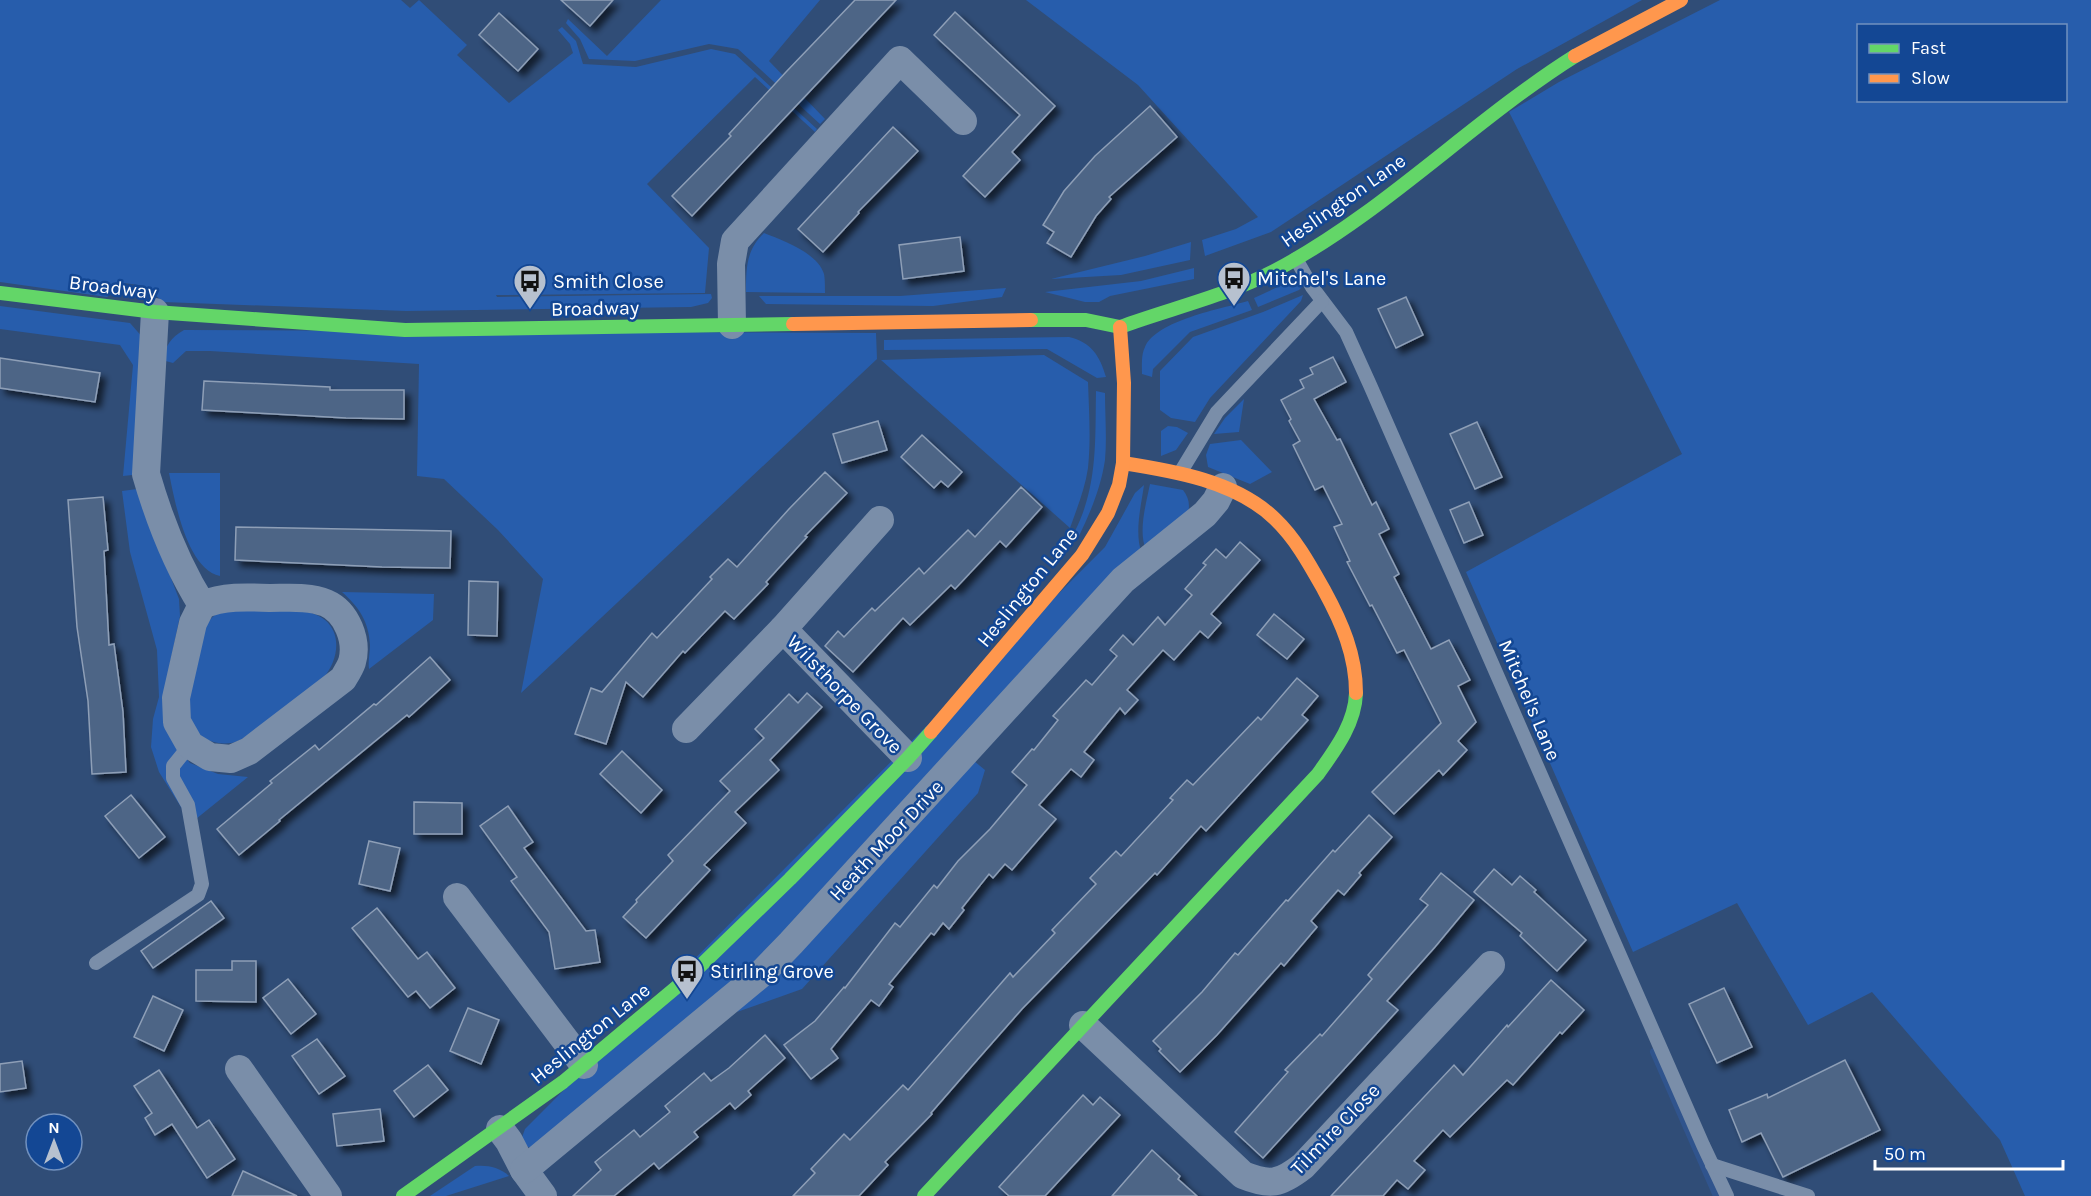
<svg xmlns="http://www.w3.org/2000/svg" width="2091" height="1196" font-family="Karla,sans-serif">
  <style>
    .green { fill: #275dac; fill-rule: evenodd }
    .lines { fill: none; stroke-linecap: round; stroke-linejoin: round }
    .stream { stroke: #30548d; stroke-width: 8 }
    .building { fill: #4e6586; stroke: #8e9fb7; stroke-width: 1.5; filter: url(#shadow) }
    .lane { stroke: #7a8ea9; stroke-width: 14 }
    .street { stroke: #7a8ea9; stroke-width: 28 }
    .fast { stroke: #63d668; stroke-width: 14 }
    .slow { stroke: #ff974d; stroke-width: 14 }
    .labels { text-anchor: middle; stroke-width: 5; stroke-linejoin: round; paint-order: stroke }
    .street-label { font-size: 20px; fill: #fff; stroke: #134794 }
    .poi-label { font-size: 20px; fill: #fff; stroke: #134794; text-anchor: start }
  </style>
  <defs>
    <filter id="shadow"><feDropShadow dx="5.5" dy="5.5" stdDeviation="3" flood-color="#0009"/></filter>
  </defs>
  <rect width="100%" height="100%" fill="#304d77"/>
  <g class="green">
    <path d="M0,0h401l9,8 9,-8 48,45 -10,10 52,48 64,-50 -3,-9 -12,-14 4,-3 14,14 7,23 53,3 75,-18 24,5 82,75 -2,3 -60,-55 -108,107 62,64 -4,45 -209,2 1,2 214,-3 1,4 -4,5 -17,4 -285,4 -243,-9 -18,-16 -21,-3 -17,14 -107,-15z"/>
    <path d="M661,0h159l-51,61 56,58 -5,5 -82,-75 -29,-5 -74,17 -46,-2 -9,-20 -14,-16 2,-4 39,37z"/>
    <path d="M1026,0h616l-125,69 -246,163 -66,24 -3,-16 34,-11 22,-12 -120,-132z"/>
    <path d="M1720,0h371v1196h-66l-25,-56 -128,-148 -64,33 -71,-122 -104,49 -167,-380 216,-118 -173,-342 50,-30zM1858,26h208v74h-208z"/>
    <path d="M764,233c18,7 54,20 60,41 1,5 1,13 1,19l-79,-1c0,-23 0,-42 18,-59z"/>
    <path d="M1191,242l-1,18 -69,15 -70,4 94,-23z"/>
    <path d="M1194,268v11l-84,17 -11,6h-14l-40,-10 96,-11z"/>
    <path d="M1295,279l8,7 -4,4 -41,17 -4,-9z"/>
    <path d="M1006,288l-4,9 -69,9 -167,-2 -7,-8h141z"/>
    <path d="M1303,295l-2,6 -91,97 -15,24 -24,-4 -11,-8v-39l33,-34 70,-25z"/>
    <path d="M1248,301l4,9 -62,22 -37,37 -1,8 -10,-3c0,-9 -1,-19 3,-27 12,-27 76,-38 103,-46z"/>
    <path d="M0,306l130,17 14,16 -2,135 -19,2 10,-111 -13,-20 -120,-16z"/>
    <path d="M184,330l692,3 1,26 -356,334 22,-114 -45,-49 -54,-51 -27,-3 2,-112 -209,-13h-24l-13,12 -11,-3c4,-14 8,-22 22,-30z"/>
    <path d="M1069,337c22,5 31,19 37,40l-9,1 -50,-29 -163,1v-10z"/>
    <path d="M1044,355l44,27c1,29 3,58 0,86 -3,21 -11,40 -18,60l-189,-168z"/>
    <path d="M1096,391l9,2c0,22 2,45 0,67 -4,27 -14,51 -26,76l-4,-5c23,-46 20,-90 21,-140z"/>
    <path d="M1244,399l-5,33 -25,2 11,-16z"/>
    <path d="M1168,426l9,1 11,6 -12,17 -15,6v-25z"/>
    <path d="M1241,440l31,32 -22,12 -42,-17 -2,-12 4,-11z"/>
    <path d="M169,473h51v103c-33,-7 -45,-74 -51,-103z"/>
    <path d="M1150,484l33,6c6,8 7,14 5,24l-42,36c-8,-19 0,-46 4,-66z"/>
    <path d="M1144,485c-3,22 -10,48 -2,69l-376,404 -233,190 -5,-1 -7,-7 4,-11 580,-582 30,-54z"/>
    <path d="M137,489l42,110 1,17 -12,57 6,70 16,20 28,11 30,3 -57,46 -32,-51 -8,-25 2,-28 6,-22 -2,-47 -27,-98 -8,-61z"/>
    <path d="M342,592l92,2 -1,26 -64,49c-1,-9 1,-16 1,-24 -1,-23 -11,-38 -28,-53z"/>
    <path d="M300,609c8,3 18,5 25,11 18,15 12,42 -1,57 -11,12 -28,21 -40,31 -15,10 -29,24 -44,32 -15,8 -41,2 -48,-15 -5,-12 -3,-32 -1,-45 6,-25 6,-54 29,-69z"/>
    <path d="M974,761l11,9 -7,23 -176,196 -65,23z"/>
    <path d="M475,1166c13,-1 24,1 34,10l-63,20h-16z"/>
  </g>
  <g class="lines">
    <path class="stream" d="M1654,1052l63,144"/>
  </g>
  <g class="building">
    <path d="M561,0h52l-23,26z"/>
    <path d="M855,0h41l-204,216 -20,-20 59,-60 -2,-2 57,-62z"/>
    <path d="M955,12l100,94 -43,46 8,8 -35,37 -22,-21 57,-61 -86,-80z"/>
    <path d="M499,13l39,36 -20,22 -39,-36z"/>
    <path d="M1150,106l27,31 -68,60 2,2 -15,17 -25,41 -24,-14 7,-11 -11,-7 21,-34 31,-35z"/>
    <path d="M893,127l25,24 -60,61 1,1 -36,39 -25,-23z"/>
    <path d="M960,237l4,34 -61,8 -4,-34z"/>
    <path d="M1406,297l17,38 -27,13 -18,-39z"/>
    <path d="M1333,357l13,25 -32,17 23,41 3,-1 32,66 4,-3 13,27 -10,5 20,40 -5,3 37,72 18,-9 21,40 -12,6 18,36 -18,19 9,9 -24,25 -4,-5 -45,44 -22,-22 69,-69 -37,-73 -7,3 -25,-48 -2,1 -23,-44 3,-1 -16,-34 8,-3 -19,-38 -8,4 -22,-45 7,-4 -11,-20 2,-2 -10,-19 23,-12 -4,-8 13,-6 -3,-6z"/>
    <path d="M0,358l100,15 -5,29 -95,-14z"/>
    <path d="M204,381l126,6v3h74v29l-58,-1 -144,-8z"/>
    <path d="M878,421l9,29 -45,13 -9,-29z"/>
    <path d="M1477,422l25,55 -27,12 -25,-55z"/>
    <path d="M922,435l40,37 -14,15 -7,-6 -7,7 -33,-31z"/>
    <path d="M825,472l22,21 -42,43 2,1 -41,45 2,2 -34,35 -9,-8 -40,42 -2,-2 -40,46 -17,-15 -20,62 -31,-10 16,-46 11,4 50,-59 5,5 55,-59 -2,-2 18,-18 9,8 52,-58z"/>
    <path d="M1021,487l21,20 -36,40 -6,-6 -45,48 -4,-4 -41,40 -7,-7 -50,54 -28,-26 13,-15 6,6 28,-29 3,3 44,-43 5,6 44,-44 7,7z"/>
    <path d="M103,497l5,53 -4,1 5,94 5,-1 9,68 3,60 -34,2 -4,-73 -11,-74 -9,-127z"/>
    <path d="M1469,502l14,33 -19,8 -14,-33z"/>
    <path d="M236,527l215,4 -1,37 -68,-1 -147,-7z"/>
    <path d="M1240,542l20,18 -49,54 10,9 -13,15 -8,-7 -26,29 -11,-10 -36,40 11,10 -13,14 -5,-6 -36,44 10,8 -13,17 -10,-8 -32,36 17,14 -44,51 -7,-6 -12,14 -4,-4 -27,34 2,2 -15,19 -6,-6 -9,12 -3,-2 -42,51 4,3 -14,19 -8,-6 -40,49 7,9 -27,21 -27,-34 31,-24 29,-34 1,1 50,-65 5,4 34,-42 3,3 21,-27 32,-32 37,-44 -15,-13 20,-23 2,1 24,-30 -5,-4 33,-36 6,5 25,-29 -7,-6 13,-15 10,10 25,-28 7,8 27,-30 -7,-6 21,-24 -3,-2 13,-14 10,9z"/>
    <path d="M469,581l29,1 -1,54 -29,-1z"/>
    <path d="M1274,614l30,25 -17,20 -30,-24z"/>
    <path d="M430,657l20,23 -41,37 -2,-2 -128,105 1,1 -41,34 -22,-26 55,-46 -2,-2 45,-36 4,5 55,-46 2,1z"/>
    <path d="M1297,678l21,18 -16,19 6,5 -102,111 -5,-5 -44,49 -2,-2 -42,43 -91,93 -44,50 -47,54 1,1 -47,48 3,3 -29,31h-66l22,-23 -4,-4 33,-35 6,6 53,-55 5,5 102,-117 3,4 42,-44 -3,-3 44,-46 -6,-6 26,-27 5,5 52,-56 -3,-2 17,-18 6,5 65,-68 3,3z"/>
    <path d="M807,693l15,14 -52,53 9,10 -44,42 11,11 -42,42 6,5 -64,68 -23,-21 14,-15 -1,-2 37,-39 -5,-6 62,-64 -10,-10 44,-43 -9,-9 34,-35 9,9z"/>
    <path d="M622,751l40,39 -21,23 -41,-39z"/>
    <path d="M131,795l34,42 -26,21 -34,-42z"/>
    <path d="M414,802l48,1v31h-48z"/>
    <path d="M508,806l25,36 -9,6 62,83 9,-1 5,32 -45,7 -6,-37 -38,-51 6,-4 -37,-51z"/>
    <path d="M1369,815l23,22 -33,36 2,2 -17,20 -6,-5 -27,31 6,6 -33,39 -3,-3 -64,72 -37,37 -21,-21 2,-2 -8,-8 49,-49 33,-39 3,2 48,-55 2,1 45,-51 2,2z"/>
    <path d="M369,841l31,7 -10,43 -31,-7z"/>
    <path d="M1494,869l18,16 8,-9 16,14 -2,2 52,48 -29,31 -37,-35 2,-3 -48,-41z"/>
    <path d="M1441,873l33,27 -39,47 -48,54 11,9 -135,148 -28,-26 53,-60 -3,-2 35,-36 2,2 50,-57 -4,-4 60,-70 -8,-6z"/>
    <path d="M211,901l13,17 -71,50 -12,-17z"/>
    <path d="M377,908l41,51 9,-7 28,36 -25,20 -14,-17 -8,6 -56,-69z"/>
    <path d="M232,961h24v41l-60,-1v-31h36z"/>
    <path d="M288,979l28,35 -25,20 -28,-36z"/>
    <path d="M1551,980l33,30 -22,24 -2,-2 -47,53 -6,-5 -57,57 -7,-7 -29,31 11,9 -17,19 -11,-9 -14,16h-52l123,-131 9,10 44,-50 1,2z"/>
    <path d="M1724,988l28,59 -35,16 -28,-59z"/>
    <path d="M153,996l30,14 -19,41 -30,-14z"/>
    <path d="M468,1008l31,12 -18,44 -31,-13z"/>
    <path d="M765,1035l20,23 -37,33 3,4 -16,14 -5,-6 -36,29 4,5 -39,32 -5,-6 -40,33h-41l28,-26 -6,-8 39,-32 6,7 30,-25 -5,-6 39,-33 7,8 18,-13z"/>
    <path d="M317,1039l28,37 -26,18 -27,-38z"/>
    <path d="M1845,1060l35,70 -97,47 -22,-44 -19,9 -13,-32 38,-16 1,4z"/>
    <path d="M22,1061l4,27 -26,4v-28z"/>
    <path d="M428,1065l20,25 -34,27 -20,-26z"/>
    <path d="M159,1070l38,58 12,-8 26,39 -28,19 -35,-54 -17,11 -10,-17 7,-5 -18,-27z"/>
    <path d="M1083,1095l10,10 7,-8 20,18 -75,81h-36l-10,-9z"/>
    <path d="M380,1109l4,32 -47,5 -4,-32z"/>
    <path d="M1152,1150l28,26 -2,3 19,17h-85z"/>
    <path d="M243,1171l54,25h-65z"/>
  </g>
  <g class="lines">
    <g class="lane">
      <path d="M1296,259l16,28 34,45 24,53 333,760 24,51"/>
      <path d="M1180,473l37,-61 105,-111"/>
      <path d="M96,963l102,-68 4,-11 -14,-79 -15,-27v-12l17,-21"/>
      <path d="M1712,1165l96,31"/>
    </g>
    <g class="street">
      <path d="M155,312l-9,162c13,45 31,91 56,131l-9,18 -17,75 1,24 13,23 20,12 21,2 18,-8 94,-72c3,-5 7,-11 9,-17 6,-21 -5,-50 -26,-59 -17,-7 -38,-5 -56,-5 -24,-1 -46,-2 -68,7"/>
      <path d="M732,325l-1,-61 4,-23 165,-181 63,61"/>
      <path d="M783,629l125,129"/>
      <path d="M686,729l97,-100 97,-109"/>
      <path d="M457,897l127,168"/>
      <path d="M1083,1025l160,150c27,11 37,9 60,-9l188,-201"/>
      <path d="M239,1069l89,127"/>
      <path d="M500,1129l9,12 15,29 19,26"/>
      <path d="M524,1170l238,-197 29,-30 332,-363 82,-66 11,-13 7,-14"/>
    </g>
    <g class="fast">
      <path d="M0,293l155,19 250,18 388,-6"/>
      <path d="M1031,320h55l34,7"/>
      <path d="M1120,327c52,-19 109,-32 158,-58 108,-58 194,-148 297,-213"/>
      <path d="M403,1196l160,-114 128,-107 99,-96 118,-121 23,-26"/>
      <path d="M924,1196l394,-422c17,-24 37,-50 38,-81"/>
    </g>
    <g class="slow">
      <path d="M1575,56l106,-56"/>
      <path d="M793,324l238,-4"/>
      <path d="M1123,463c51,8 113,18 152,56 21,20 35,46 49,71 18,33 32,65 32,103"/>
      <path d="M931,732l151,-177 26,-42 11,-28 4,-22 1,-80 -4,-56"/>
    </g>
  </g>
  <defs>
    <symbol id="bus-pin" viewBox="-11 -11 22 30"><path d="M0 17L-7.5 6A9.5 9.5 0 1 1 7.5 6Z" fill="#b7c1cf" stroke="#134794"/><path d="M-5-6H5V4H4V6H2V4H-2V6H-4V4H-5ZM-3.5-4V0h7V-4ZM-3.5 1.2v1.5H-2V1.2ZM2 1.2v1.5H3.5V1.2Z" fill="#111"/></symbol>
  </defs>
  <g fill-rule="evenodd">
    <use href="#bus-pin" x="1215" y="259" width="38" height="52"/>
    <use href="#bus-pin" x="511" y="262" width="38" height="52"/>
    <use href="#bus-pin" x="668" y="952" width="38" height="52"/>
  </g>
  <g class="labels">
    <g class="street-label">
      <text transform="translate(1343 200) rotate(-35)" y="7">Heslington Lane</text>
      <text transform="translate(113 287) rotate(7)" y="7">Broadway</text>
      <text transform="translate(595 308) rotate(-1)" y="7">Broadway</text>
      <text transform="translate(1027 587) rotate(-51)" y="7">Heslington Lane</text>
      <text transform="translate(845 694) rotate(46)" y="7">Wilsthorpe Grove</text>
      <text transform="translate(1530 700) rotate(67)" y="7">Mitchel's Lane</text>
      <text transform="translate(886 840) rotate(-47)" y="7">Heath Moor Drive</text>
      <text transform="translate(590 1033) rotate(-39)" y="7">Heslington Lane</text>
      <text transform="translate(1335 1129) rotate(-46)" y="7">Tilmire Close</text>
    </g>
    <g class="poi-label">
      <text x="1257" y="285">Mitchel's Lane</text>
      <text x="553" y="288">Smith Close</text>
      <text x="710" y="978">Stirling Grove</text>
    </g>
  </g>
  <rect x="1857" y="24" width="210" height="78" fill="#134794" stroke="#7191bf" stroke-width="1.5"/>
  <rect x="1869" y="44" width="30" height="9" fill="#63d668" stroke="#7191bf" stroke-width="1.5"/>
  <text x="1911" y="54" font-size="18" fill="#ffffff">Fast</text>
  <rect x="1869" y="74" width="30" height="9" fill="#ff974d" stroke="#7191bf" stroke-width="1.5"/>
  <text x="1911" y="84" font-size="18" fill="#ffffff">Slow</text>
  <g transform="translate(54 1142)"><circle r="28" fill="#134794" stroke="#7191bf" stroke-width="1.5"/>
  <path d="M0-4.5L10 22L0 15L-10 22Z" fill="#b7c1cf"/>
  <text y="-9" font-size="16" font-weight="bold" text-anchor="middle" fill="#ffffff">N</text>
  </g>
  <path d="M1875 1160v9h188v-9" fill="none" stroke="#ffffff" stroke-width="3"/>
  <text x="1884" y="1160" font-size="18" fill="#ffffff" stroke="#134794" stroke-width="4.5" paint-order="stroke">50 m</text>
</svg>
